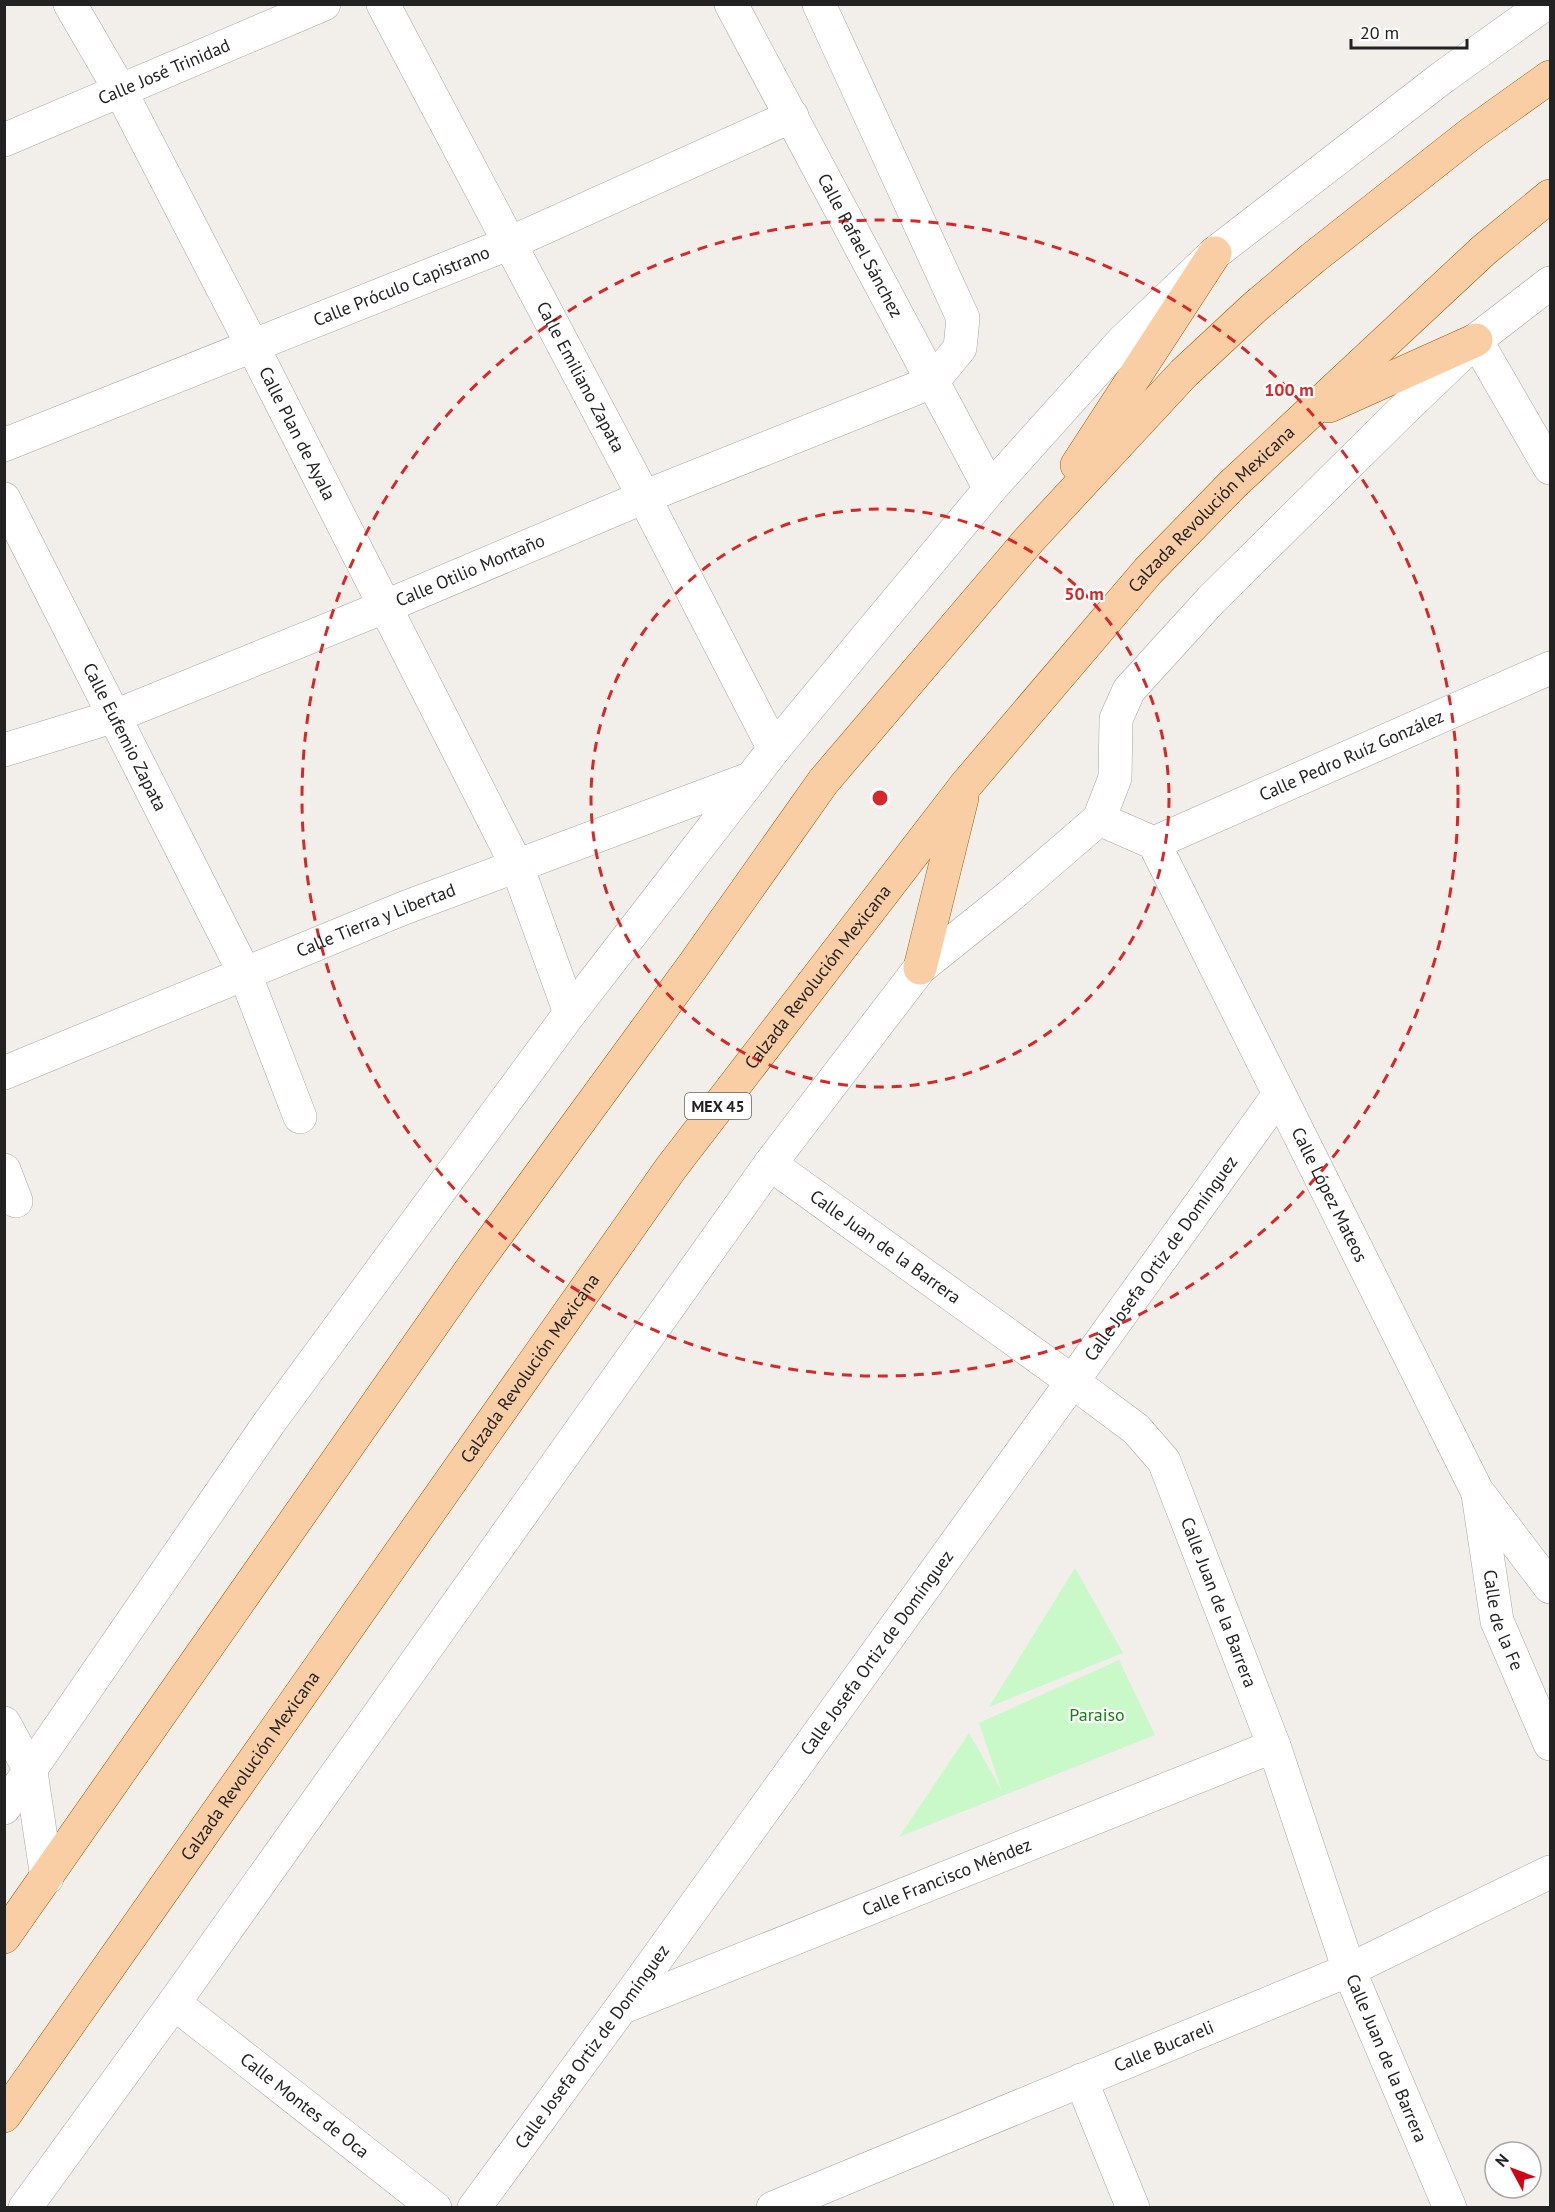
<svg xmlns="http://www.w3.org/2000/svg" width="1555" height="2212" font-family="'PT Sans',sans-serif">
  <style>
    .park { fill: #c9f9c9 }
    .lines { fill: none; stroke-linecap: round; stroke-linejoin: round }
    .minor-casing { stroke: #a6a6a6; stroke-width: 34 }
    .major-casing { stroke: #9d5c03; stroke-width: 34 }
    .minor { stroke: #fff; stroke-width: 33 }
    .major { stroke: #facea5; stroke-width: 33 }
    .ring { fill: none; stroke: #d62828; stroke-width: 3; stroke-dasharray: 10 8 }
    .labels { text-anchor: middle; stroke-width: 4.5; stroke-linejoin: round; paint-order: stroke }
    .shield { fill: #fff; stroke: #646464; stroke-width: 1.5 }
    .shield-label { font-size: 16px; font-weight: bold; fill: #222 }
    .street-label { font-size: 18px; fill: #222; stroke: #fff }
    .park-label { font-size: 18px; fill: #0e820e; stroke: #fff }
    .centre { fill: #d62828; stroke: #fff; stroke-width: 3 }
    .ring-label { font-size: 18px; text-anchor: middle; font-weight: bold; fill: #d62828; stroke: #fff; stroke-width: 4.5; stroke-linejoin: round; paint-order: stroke }
  </style>
  <rect width="100%" height="100%" fill="#f2eee9"/>
  <g class="park">
    <path d="M1075,1568l48,85 -134,54z"/>
    <path d="M1119,1660l36,75 -256,102 70,-104 33,58 -23,-68z"/>
  </g>
  <g class="lines">
    <defs>
      <g id="minor">
        <path id="s1" d="M70,4l50,86 132,255 265,521 53,147"/>
        <path id="s2" d="M383,4l261,493 130,252"/>
        <path id="s3" d="M731,4l259,485"/>
        <path id="s4" d="M4,140l320,-136"/>
        <path d="M1476,340l74,128"/>
        <path id="s5" d="M4,445l506,-202 282,-127"/>
        <path id="s6" d="M4,499l241,475 55,143"/>
        <path id="s7" d="M4,750l111,-34 269,-109 260,-110 288,-115 28,-34 3,-30 -144,-314"/>
        <path id="s8" d="M1099,819l55,24 323,648 73,96"/>
        <path id="s9" d="M1154,843l396,-175"/>
        <path id="s10" d="M4,1073l400,-165 348,-130"/>
        <path id="s11" d="M770,1164l303,218 63,47 28,32 110,285 75,224 101,238"/>
        <path d="M4,1170l12,31"/>
        <path id="s12" d="M1478,1494l19,127 53,123"/>
        <path d="M4,1723l27,49 16,106"/>
        <path d="M4,1808l265,-385 301,-410 204,-264 216,-260 132,-147 93,-89 228,-176 102,-73"/>
        <path id="s13" d="M174,2003l261,205"/>
        <path id="s14" d="M621,2008l653,-262"/>
        <path d="M1081,2080l52,128"/>
        <path d="M25,2208l149,-205 596,-839 150,-196 91,-73 88,-76 16,-41 1,-59 13,-29 82,-90 187,-185 78,-75 74,-57"/>
        <path id="s15" d="M474,2208l147,-200 657,-912"/>
        <path id="s16" d="M773,2208l576,-238 201,-98"/>
      </g>
      <g id="major">
        <path d="M1329,406l147,-66"/>
        <path d="M1077,465l138,-212"/>
        <path d="M920,968l42,-170"/>
        <path d="M4,1937l471,-673 220,-301 128,-181 206,-242 155,-167 71,-66 58,-49 160,-126 77,-55"/>
        <path id="s17" d="M4,2116l667,-948 294,-382 183,-215 85,-87 251,-234 66,-54"/>
      </g>
    </defs>
    <use href="#minor" class="minor-casing"/>
    <use href="#major" class="major-casing"/>
    <use href="#minor" class="minor"/>
    <use href="#major" class="major"/>
  </g>
  <g class="ring">
    <circle cx="880" cy="798" r="289"/>
    <circle cx="880" cy="798" r="578"/>
  </g>
  <g class="labels">
    <rect class="shield" x="685" y="1093" width="66" height="26" rx="4.5"/>
    <g class="shield-label">
      <text x="718" y="1112">MEX 45</text>
    </g>
    <g class="street-label">
      <text dy="6" stroke="none"><textPath href="#s4" startOffset="174">Calle José Trinidad</textPath></text>
      <text dy="6" stroke="none"><textPath href="#s3" startOffset="274">Calle Rafael Sánchez</textPath></text>
      <text dy="6" stroke="none"><textPath href="#s5" startOffset="428">Calle Próculo Capistrano</textPath></text>
      <text dy="6" stroke="none"><textPath href="#s2" startOffset="422">Calle Emiliano Zapata</textPath></text>
      <text dy="6" stroke="none"><textPath href="#s1" startOffset="486">Calle Plan de Ayala</textPath></text>
      <text dy="6" stroke="none"><textPath href="#s17" startOffset="2012">Calzada Revolución Mexicana</textPath></text>
      <text dy="6" stroke="none"><textPath href="#s7" startOffset="500">Calle Otilio Montaño</textPath></text>
      <text dy="6" stroke="none"><textPath href="#s6" startOffset="267">Calle Eufemio Zapata</textPath></text>
      <text dy="6" stroke="none"><textPath href="#s9" startOffset="216">Calle Pedro Ruíz González</textPath></text>
      <text dy="6" stroke="none"><textPath href="#s10" startOffset="402">Calle Tierra y Libertad</textPath></text>
      <text dy="6" stroke="none"><textPath href="#s17" startOffset="1400">Calzada Revolución Mexicana</textPath></text>
      <text dy="6" stroke="none"><textPath href="#s8" startOffset="453">Calle López Mateos</textPath></text>
      <text dy="6" stroke="none"><textPath href="#s11" startOffset="142">Calle Juan de la Barrera</textPath></text>
      <text dy="6" stroke="none"><textPath href="#s15" startOffset="1172">Calle Josefa Ortiz de Domínguez</textPath></text>
      <text dy="6" stroke="none"><textPath href="#s17" startOffset="914">Calzada Revolución Mexicana</textPath></text>
      <text dy="6" stroke="none"><textPath href="#s11" startOffset="646">Calle Juan de la Barrera</textPath></text>
      <text dy="6" stroke="none"><textPath href="#s12" startOffset="129">Calle de la Fe</textPath></text>
      <text dy="6" stroke="none"><textPath href="#s15" startOffset="686">Calle Josefa Ortiz de Domínguez</textPath></text>
      <text dy="6" stroke="none"><textPath href="#s17" startOffset="428">Calzada Revolución Mexicana</textPath></text>
      <text dy="6" stroke="none"><textPath href="#s14" startOffset="351">Calle Francisco Méndez</textPath></text>
      <text dy="6" stroke="none"><textPath href="#s15" startOffset="200">Calle Josefa Ortiz de Domínguez</textPath></text>
      <text dy="6" stroke="none"><textPath href="#s16" startOffset="423">Calle Bucareli</textPath></text>
      <text dy="6" stroke="none"><textPath href="#s11" startOffset="1132">Calle Juan de la Barrera</textPath></text>
      <text dy="6" stroke="none"><textPath href="#s13" startOffset="166">Calle Montes de Oca</textPath></text>
    </g>
    <g class="park-label">
      <text x="1097" y="1721">Paraiso</text>
    </g>
  </g>
  <circle cx="880" cy="798" r="9" class="centre"/>
  <g class="ring-label">
    <text x="1289" y="396">100 m</text>
    <text x="1084" y="600">50 m</text>
  </g>
  <rect width="1555" height="2212" fill="none" stroke="#222222" stroke-width="12"/>
  <g transform="translate(1513 2170) rotate(311)"><circle r="28" fill="#ffffff" stroke="#a7a7a7" stroke-width="1.5"/>
  <path d="M0-4.5L10 22L0 15L-10 22Z" fill="#d00416"/>
  <text y="-9" font-size="16" font-weight="bold" text-anchor="middle" fill="#222222">N</text>
  </g>
  <path d="M1351 39v9h116v-9" fill="none" stroke="#222222" stroke-width="3"/>
  <text x="1360" y="39" font-size="18" fill="#222222" stroke="#ffffff" stroke-width="4.5" paint-order="stroke">20 m</text>
</svg>
